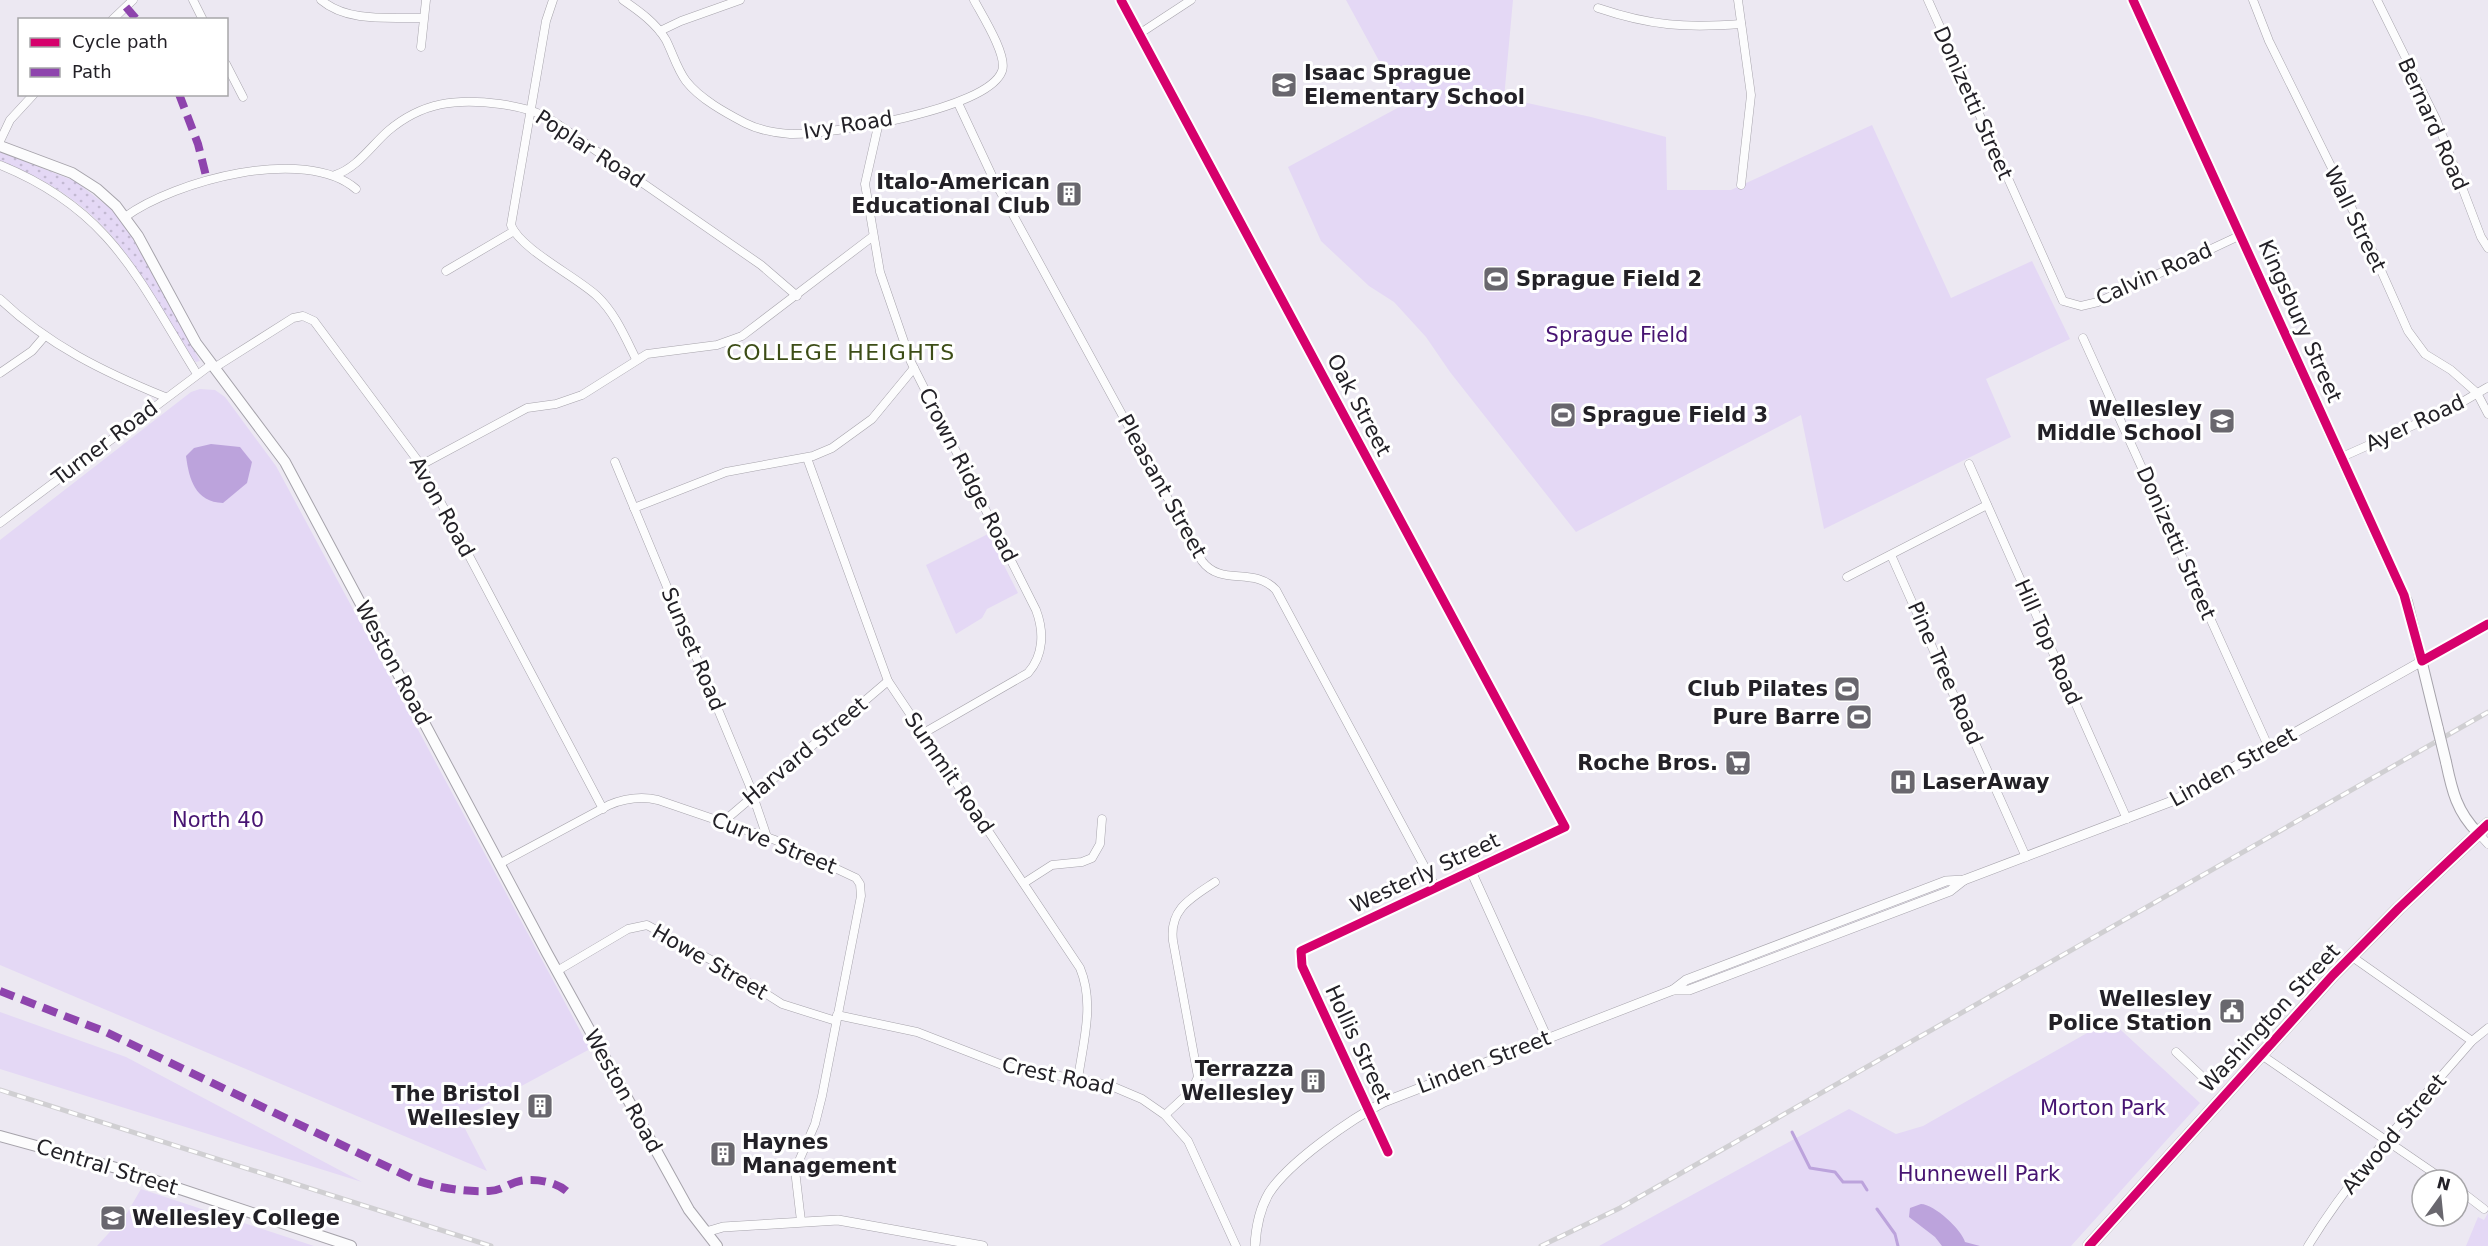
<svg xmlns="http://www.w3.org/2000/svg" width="2488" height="1246" font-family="'DejaVu Sans',sans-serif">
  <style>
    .grass { fill: url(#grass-dots) }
    .green { fill: #e4d8f5 }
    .water { fill: #bca3dc }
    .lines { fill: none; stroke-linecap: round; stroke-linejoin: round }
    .stream { stroke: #bca3dc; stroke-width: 3 }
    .minor-casing { stroke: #a6a3ab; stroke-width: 9 }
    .tertiary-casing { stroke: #a6a3ab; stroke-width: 10 }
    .secondary-casing { stroke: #a6a3ab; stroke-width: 12 }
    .primary-casing { stroke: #c8c6cb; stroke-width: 14 }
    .minor { stroke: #fcfcfd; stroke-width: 8 }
    .tertiary { stroke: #fcfcfd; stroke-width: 9 }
    .secondary { stroke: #fcfcfd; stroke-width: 10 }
    .primary { stroke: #f3f0f6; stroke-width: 12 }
    .rail-casing { stroke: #d0cfd2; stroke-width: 5 }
    .rail { stroke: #fff; stroke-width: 3; stroke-dasharray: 9; stroke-linecap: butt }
    .secondary-bridge-casing { stroke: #a6a3ab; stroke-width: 12; stroke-linecap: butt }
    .secondary-bridge { stroke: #fcfcfd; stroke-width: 10 }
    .quiet { stroke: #8e44ad; stroke-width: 8; stroke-dasharray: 15 8; stroke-linecap: butt }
    .cycleway-casing { stroke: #fff; stroke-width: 13 }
    .cycleway { stroke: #d6006c; stroke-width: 9 }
    .labels { text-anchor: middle; stroke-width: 6; stroke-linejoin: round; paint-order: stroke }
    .poi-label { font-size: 21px; font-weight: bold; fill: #232127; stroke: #fff; text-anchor: end }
    .street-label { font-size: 21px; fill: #232127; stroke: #fff }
    .park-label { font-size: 21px; fill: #471472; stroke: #fff }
    .neighbourhood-label { font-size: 22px; letter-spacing: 1.5px; fill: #3d4d17; stroke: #fff }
  </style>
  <defs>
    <pattern id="grass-dots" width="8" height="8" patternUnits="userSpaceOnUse" patternTransform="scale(1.5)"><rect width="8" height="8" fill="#e4d8f5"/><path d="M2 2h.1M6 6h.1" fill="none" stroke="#c3b9d2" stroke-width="1.8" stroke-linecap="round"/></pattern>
  </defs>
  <rect width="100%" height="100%" fill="#ece8f2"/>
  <path class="grass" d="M0,152l75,29 36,28 17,21 72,131 -4,1 -9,-11c-56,-93 -80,-148 -187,-190z"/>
  <g class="green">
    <path d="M1346,0h167l-9,98 87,19 75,20 1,53h64l141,-65 79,173 81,-37 38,78 -84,40 25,58 -187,92 -23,-114 -225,117 -126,-160 -24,-35 -32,-35 -25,-16 -48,-45 -33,-74 115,-62z"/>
    <path d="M200,389l15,1 10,7 51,69 314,583 -130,70 27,52 -487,-206v-425l191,-148z"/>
    <path d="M988,534l30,59 -31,16 -5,9 -26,16 -30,-69z"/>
    <path d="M0,1012l126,45 236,125 -362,-113z"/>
    <path d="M2110,1020l90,83 -129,143h-472l250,-137 47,25 27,-8z"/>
    <path d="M141,1189l173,57h-217l30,-33z"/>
    <path d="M2488,1213v33h-22l12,-29 6,3z"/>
  </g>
  <g class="water">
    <path d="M211,444l29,3 12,15 -5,21 -24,20c-28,-1 -34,-24 -37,-47l8,-8z"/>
    <path d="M1921,1204c13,0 41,26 44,38l15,4h-38l-7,-9 -26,-20 1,-9z"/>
  </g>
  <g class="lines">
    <g class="stream">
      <path d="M1792,1132l18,36 25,4 8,10h19l5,8"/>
      <path d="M1877,1209l18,25 3,12"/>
    </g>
    <defs>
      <g id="minor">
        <path d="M193,0l10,20"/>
        <path d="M321,0c27,23 70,17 102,18"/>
        <path d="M553,0l-7,21 -35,204c9,24 66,52 86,71 18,17 28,41 39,63"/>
        <path d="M623,0c16,11 33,23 43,40 7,14 11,29 20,41 14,18 40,32 59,42 14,7 30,10 45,11 39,1 198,-24 212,-63 6,-15 -20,-56 -28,-71"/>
        <path d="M1738,0l13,95 -10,90"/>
        <path d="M1928,0l135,301 18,5 17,-4 143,-67"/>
        <path d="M2253,0l16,41 98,198 41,92 17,23 26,16 26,23 11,21"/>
        <path d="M2377,0l59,119 45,118 7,11"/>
        <path d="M1598,8c53,18 88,20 143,16"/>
        <path d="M112,20l21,-20"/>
        <path d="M660,31l21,-10 59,-21"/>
        <path d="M1139,34l52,-34"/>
        <path d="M421,47l5,-47"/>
        <path d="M226,64l17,33"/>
        <path d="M958,103l36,77 208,381c19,26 52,5 74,29l160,298"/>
        <path d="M879,122l-14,62 15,88 31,90 125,248c8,21 8,45 -8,63l-106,61"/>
        <path d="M0,141l10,-21 24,-26"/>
        <path d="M0,165c111,45 138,114 197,209"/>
        <path d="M335,175c22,-7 36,-29 53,-44 34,-29 69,-33 112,-27 21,3 38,7 56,19l205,142 36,31"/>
        <path d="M125,217c49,-36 180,-72 231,-28"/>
        <path d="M446,271l68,-40"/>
        <path d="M0,299c48,46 104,73 165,98"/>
        <path d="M2083,338l186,410"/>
        <path d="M214,368l79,-50 10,-2 11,5 107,144 182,344"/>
        <path d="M0,373l32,-22 12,-14"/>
        <path d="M2342,457l110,-49 36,-21"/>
        <path d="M807,458l81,223 192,287c15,36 3,74 -2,111"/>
        <path d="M615,462l134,322 18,53"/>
        <path d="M1969,464l158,355"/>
        <path d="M421,465l106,-57 29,-4 26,-9 65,-41 70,-9 25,-9 130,-99"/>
        <path d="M634,508l92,-36 87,-16 19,-8 40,-29 42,-51"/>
        <path d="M0,523l212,-159"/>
        <path d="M1891,555l135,302"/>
        <path d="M1847,577l140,-72"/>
        <path d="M723,822l165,-141"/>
        <path d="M2478,833l10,11"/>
        <path d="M499,864l110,-59c17,-7 32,-9 49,-5l117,40 81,38 4,6 1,12 -39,200 -7,28 -20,46 6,51"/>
        <path d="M1024,883l28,-18 30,-3 10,-4 8,-14 2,-25"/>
        <path d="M2351,956l121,85"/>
        <path d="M557,971l71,-42 19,-4 77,42 58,37 54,17"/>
        <path d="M837,1015l80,17 88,34 104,19 33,14 23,16 23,26 48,105"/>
        <path d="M2176,1052l34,32"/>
        <path d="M2260,1054l184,126"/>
        <path d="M1165,1115l27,-25 6,-13 -25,-136c-4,-32 18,-43 42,-59"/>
        <path d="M1388,1152l-86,-186 -2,-13 171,-82"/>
        <path d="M2458,1189l26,20"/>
        <path d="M2308,1246c46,-75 107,-139 164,-205l16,-13"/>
      </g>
      <g id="tertiary">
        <path d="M1121,0l444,827 -94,44 76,167"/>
        <path d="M1673,990l13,-10 260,-99 18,-1 211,-80 313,-176"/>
        <path d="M706,1232l17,-5 115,-7 145,26"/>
        <path d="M1255,1246c1,-19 4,-36 14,-53 20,-31 82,-74 115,-91l289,-112h16l261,-99 14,-11"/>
      </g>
      <g id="secondary">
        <path d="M2133,0l274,602 31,127"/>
        <path d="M0,146l72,27 25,16 19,17 22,30 58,107 89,119 262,491 142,257 28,36"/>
        <path d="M2446,762c6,29 11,50 32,71"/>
        <path d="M0,1136l120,33 231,77"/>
      </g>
      <path id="primary" d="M2089,1246l244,-271 66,-67 89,-84"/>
    </defs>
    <use href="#minor" class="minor-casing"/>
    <use href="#tertiary" class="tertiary-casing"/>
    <use href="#secondary" class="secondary-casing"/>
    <use href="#primary" class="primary-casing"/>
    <use href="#minor" class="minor"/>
    <use href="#tertiary" class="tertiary"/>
    <use href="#secondary" class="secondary"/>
    <use href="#primary" class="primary"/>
    <defs>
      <g id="rail">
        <path d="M0,1090l491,156"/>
        <path d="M1541,1246l79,-38 868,-496"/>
      </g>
    </defs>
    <use href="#rail" class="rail-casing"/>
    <use href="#rail" class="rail"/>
    <defs>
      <path id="secondary-bridge" d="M2438,729l8,33"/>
    </defs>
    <use href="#secondary-bridge" class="secondary-bridge-casing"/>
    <use href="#secondary-bridge" class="secondary-bridge"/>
    <g class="quiet">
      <path d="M126,7l11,13"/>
      <path d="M179,94l19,50 9,36"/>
      <path d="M0,991l106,41 309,148c23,8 50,12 74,11 12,0 20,-8 31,-10 16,-3 41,1 51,15"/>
    </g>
    <defs>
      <g id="cycleway">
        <path d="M1121,0l444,827 -264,124 1,15 86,186"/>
        <path d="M2133,0l271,595 18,66 66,-37"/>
        <path d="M2089,1246l244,-271 66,-67 89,-84"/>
      </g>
    </defs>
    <use href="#cycleway" class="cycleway-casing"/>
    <use href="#cycleway" class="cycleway"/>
  </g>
  <defs>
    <symbol id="school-square" viewBox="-11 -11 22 22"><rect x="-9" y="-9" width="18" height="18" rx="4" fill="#69676e" stroke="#fff"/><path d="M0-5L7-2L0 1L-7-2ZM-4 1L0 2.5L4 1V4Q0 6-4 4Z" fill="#fff"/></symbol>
    <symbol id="building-square" viewBox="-11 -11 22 22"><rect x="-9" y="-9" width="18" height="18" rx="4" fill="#69676e" stroke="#fff"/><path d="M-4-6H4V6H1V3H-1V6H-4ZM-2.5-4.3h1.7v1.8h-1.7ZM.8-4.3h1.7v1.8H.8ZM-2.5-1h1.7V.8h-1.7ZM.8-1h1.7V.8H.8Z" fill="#fff"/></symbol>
    <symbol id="stadium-square" viewBox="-11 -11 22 22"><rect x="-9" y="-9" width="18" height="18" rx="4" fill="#69676e" stroke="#fff"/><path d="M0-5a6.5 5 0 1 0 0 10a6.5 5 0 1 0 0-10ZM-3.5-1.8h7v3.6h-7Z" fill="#fff"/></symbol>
    <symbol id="supermarket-square" viewBox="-11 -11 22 22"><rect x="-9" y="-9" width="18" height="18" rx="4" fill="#69676e" stroke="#fff"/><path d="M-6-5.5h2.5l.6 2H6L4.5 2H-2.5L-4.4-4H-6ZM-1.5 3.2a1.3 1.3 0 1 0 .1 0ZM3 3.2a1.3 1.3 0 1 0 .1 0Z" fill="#fff"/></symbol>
    <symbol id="hospital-square" viewBox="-11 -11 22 22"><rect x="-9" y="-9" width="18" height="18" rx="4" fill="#69676e" stroke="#fff"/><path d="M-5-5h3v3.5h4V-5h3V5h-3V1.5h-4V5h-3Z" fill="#fff"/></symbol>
    <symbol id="civic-square" viewBox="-11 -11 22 22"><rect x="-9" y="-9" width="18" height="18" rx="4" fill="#69676e" stroke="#fff"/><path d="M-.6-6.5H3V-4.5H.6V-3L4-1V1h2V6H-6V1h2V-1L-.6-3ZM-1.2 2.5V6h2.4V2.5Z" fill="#fff"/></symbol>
    <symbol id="university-square" viewBox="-11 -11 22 22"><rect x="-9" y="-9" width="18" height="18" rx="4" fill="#69676e" stroke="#fff"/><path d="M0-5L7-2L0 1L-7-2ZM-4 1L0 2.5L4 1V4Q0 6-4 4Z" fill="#fff"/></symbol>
  </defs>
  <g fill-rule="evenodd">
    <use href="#school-square" x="1269" y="70" width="30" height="30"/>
    <use href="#building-square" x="1054" y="179" width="30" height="30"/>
    <use href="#stadium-square" x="1481" y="264" width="30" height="30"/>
    <use href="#stadium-square" x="1548" y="400" width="30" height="30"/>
    <use href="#school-square" x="2207" y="406" width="30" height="30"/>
    <use href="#stadium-square" x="1832" y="674" width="30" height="30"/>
    <use href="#stadium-square" x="1844" y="702" width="30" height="30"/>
    <use href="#supermarket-square" x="1723" y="748" width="30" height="30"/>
    <use href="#hospital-square" x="1888" y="767" width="30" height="30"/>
    <use href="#civic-square" x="2217" y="996" width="30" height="30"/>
    <use href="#building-square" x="1298" y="1066" width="30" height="30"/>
    <use href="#building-square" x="525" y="1091" width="30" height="30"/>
    <use href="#building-square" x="708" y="1139" width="30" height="30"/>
    <use href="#university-square" x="98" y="1203" width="30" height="30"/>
  </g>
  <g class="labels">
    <g class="poi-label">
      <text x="1304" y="80" text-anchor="start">Isaac Sprague<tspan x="1304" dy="24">Elementary School</tspan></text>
      <text x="1050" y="189">Italo-American<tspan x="1050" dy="24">Educational Club</tspan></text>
      <text x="1516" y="286" text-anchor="start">Sprague Field 2</text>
      <text x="2202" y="416">Wellesley<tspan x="2202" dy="24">Middle School</tspan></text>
      <text x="1582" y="422" text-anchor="start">Sprague Field 3</text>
      <text x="1828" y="696">Club Pilates</text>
      <text x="1840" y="724">Pure Barre</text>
      <text x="1718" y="770">Roche Bros.</text>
      <text x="1922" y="789" text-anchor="start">LaserAway</text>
      <text x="2212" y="1006">Wellesley<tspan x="2212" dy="24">Police Station</tspan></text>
      <text x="1294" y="1076">Terrazza<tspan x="1294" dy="24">Wellesley</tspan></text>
      <text x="520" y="1101">The Bristol<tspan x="520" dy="24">Wellesley</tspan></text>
      <text x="742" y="1149" text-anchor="start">Haynes<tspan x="742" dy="24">Management</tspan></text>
      <text x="132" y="1225" text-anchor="start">Wellesley College</text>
    </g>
    <g class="street-label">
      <text transform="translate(1973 103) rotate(66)" y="7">Donizetti Street</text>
      <text transform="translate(2433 124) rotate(66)" y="7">Bernard Road</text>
      <text transform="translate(848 125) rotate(-9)" y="7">Ivy Road</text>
      <text transform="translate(590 149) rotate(33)" y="7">Poplar Road</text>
      <text transform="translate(2355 219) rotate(64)" y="7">Wall Street</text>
      <text transform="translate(2154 274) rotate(-24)" y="7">Calvin Road</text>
      <text transform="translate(2300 321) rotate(66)" y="7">Kingsbury Street</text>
      <text transform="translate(1359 405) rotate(62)" y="7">Oak Street</text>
      <text transform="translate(2415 423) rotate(-25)" y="7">Ayer Road</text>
      <text transform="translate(105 443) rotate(-37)" y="7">Turner Road</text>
      <text transform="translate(968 475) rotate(63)" y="7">Crown Ridge Road</text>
      <text transform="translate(1162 486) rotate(61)" y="7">Pleasant Street</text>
      <text transform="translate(442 507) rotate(61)" y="7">Avon Road</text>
      <text transform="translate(2176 543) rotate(66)" y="7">Donizetti Street</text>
      <text transform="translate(2048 642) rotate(66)" y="7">Hill Top Road</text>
      <text transform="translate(693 649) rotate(67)" y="7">Sunset Road</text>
      <text transform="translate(393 663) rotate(62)" y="7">Weston Road</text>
      <text transform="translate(1945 673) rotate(66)" y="7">Pine Tree Road</text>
      <text transform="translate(805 751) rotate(-40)" y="7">Harvard Street</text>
      <text transform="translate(2233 767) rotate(-29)" y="7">Linden Street</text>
      <text transform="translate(949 773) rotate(56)" y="7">Summit Road</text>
      <text transform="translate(774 843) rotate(22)" y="7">Curve Street</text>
      <text transform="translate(1425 873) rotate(-25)" y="7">Westerly Street</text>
      <text transform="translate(710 962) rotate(30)" y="7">Howe Street</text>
      <text transform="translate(2270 1018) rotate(-47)" y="7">Washington Street</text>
      <text transform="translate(1358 1044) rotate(65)" y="7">Hollis Street</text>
      <text transform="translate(1484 1062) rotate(-21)" y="7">Linden Street</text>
      <text transform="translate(1058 1076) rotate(12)" y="7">Crest Road</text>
      <text transform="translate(623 1091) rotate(61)" y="7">Weston Road</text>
      <text transform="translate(2394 1134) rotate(-50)" y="7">Atwood Street</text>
      <text transform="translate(107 1167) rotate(17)" y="7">Central Street</text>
    </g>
    <g class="park-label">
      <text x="1617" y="342">Sprague Field</text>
      <text x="218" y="827">North 40</text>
      <text x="2103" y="1115">Morton Park</text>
      <text x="1979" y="1181">Hunnewell Park</text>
    </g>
    <g class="neighbourhood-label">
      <text x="841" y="360">COLLEGE HEIGHTS</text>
    </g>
  </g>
  <rect x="18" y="18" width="210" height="78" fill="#ffffff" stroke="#a7a6a9" stroke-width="1.5"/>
  <rect x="30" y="38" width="30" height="9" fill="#d6006c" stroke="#a7a6a9" stroke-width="1.5"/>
  <text x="72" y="48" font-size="18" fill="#232127">Cycle path</text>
  <rect x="30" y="68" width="30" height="9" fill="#8e44ad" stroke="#a7a6a9" stroke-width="1.5"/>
  <text x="72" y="78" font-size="18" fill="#232127">Path</text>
  <g transform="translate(2440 1198) rotate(15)"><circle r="28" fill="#ffffff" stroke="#a7a6a9" stroke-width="1.5"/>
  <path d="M0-4.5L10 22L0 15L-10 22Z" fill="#69676e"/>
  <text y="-9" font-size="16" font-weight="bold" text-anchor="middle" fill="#232127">N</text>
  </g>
</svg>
